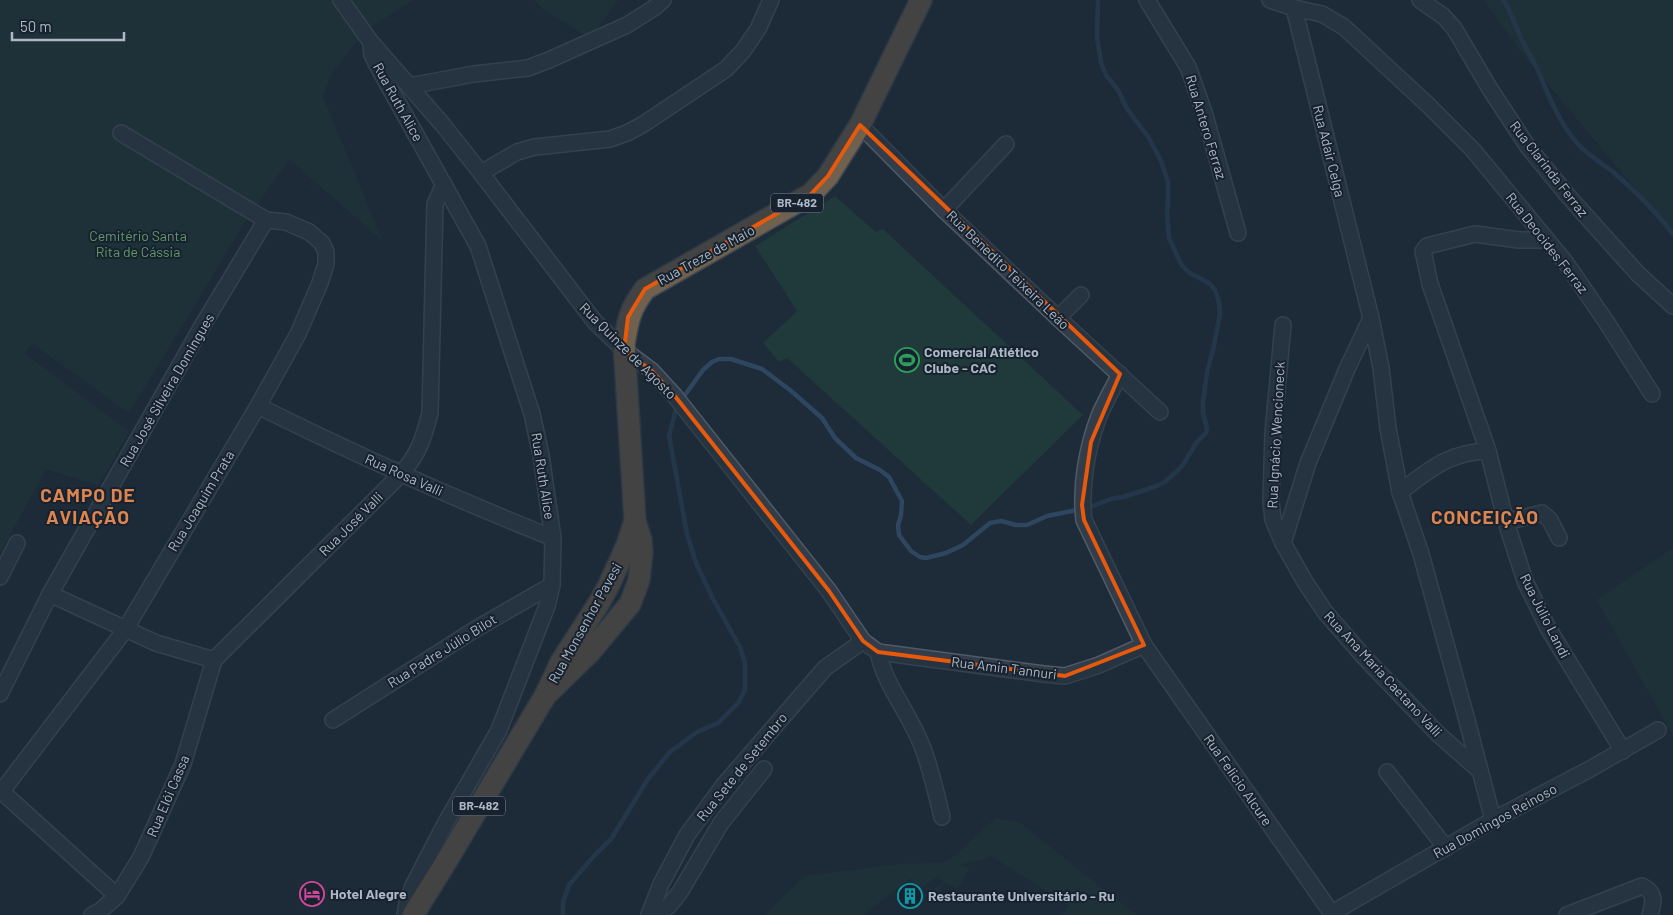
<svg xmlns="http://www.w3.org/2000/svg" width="1673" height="915" font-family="Barlow,sans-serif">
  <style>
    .green { fill: #20393a }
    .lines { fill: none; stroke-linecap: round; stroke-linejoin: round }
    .stream { stroke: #2e4660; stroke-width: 4.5 }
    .minor-casing { stroke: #4f5b67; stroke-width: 18 }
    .highway-casing { stroke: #3c4854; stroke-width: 24 }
    .minor { stroke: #323d49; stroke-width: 15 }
    .highway { stroke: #70614e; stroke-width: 21 }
    .marked { fill: none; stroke: #e8590c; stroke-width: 4; stroke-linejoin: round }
    .labels { text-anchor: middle; stroke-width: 4; stroke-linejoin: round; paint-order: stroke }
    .shield { fill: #17222e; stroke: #7f8b98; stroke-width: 1 }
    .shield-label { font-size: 12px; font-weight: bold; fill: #acb8c6 }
    .street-label { font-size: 14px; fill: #acb8c6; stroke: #17222e }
    .park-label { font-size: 14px; fill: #61996b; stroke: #17222e }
    .poi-label { font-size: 14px; font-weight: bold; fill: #acb8c6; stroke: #17222e; text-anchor: start }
    .district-label { font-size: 19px; font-weight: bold; letter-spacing: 1px; fill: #dd8550; stroke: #17222e }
  </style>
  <rect width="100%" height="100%" fill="#1e2b39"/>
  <g class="green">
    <path d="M0,0h413l-48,31 -35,44 -7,22 59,143 -93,-81 -48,69 -112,185 -96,-69 -9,9 105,79 -31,53 -52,-16 -46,84z"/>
    <path d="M534,0h84l-28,38 -46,-28z"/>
    <path d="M1484,0h189v237l-17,-24 -133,-159z"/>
    <path d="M835,196l41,36 7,-3 200,186 -112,110 -184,-167 -8,4 -16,-19 34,-32 -42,-65z"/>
    <path d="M1673,548v187l-76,-135z"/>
    <path d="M996,818l24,5 116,92h-73l6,-10 -79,-50 -4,4 -25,5 8,5 -12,20 -12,-7 -8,12 -4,-4 10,-8 -5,-6 -18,13 -9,-11 -48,37h-97l20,-22 20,-17 94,-12 42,-1 8,-3z"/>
  </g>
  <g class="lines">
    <g class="stream">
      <path d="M1503,0c8,11 11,22 16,34 5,12 12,23 18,34 11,26 21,53 39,74 10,12 24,20 36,29 20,17 45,42 61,63"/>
      <path d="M682,399l21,-29 9,-8 7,-3h12l31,10 28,21 32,28 13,20 21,20 24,12 9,7 13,24 -1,14 -3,10 1,10 12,16 9,6 6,1 20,-5 17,-8 27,-22 11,-2 15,4h11l20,-9 40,-8 24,-9 12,-2 31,-10 11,-5 11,-10 7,-7 13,-22 10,-10 1,-4 -4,-16v-11l4,-30 6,-22 7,-36 -1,-12 -4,-12 -6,-7 -21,-11 -7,-8 -12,-26 -2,-25 1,-13v-18l-7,-21 -12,-23 -22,-29 -9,-19 -12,-15 -5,-12 -4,-26 1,-37"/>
      <path d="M563,915v-13l6,-17 24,-28 18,-18 37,-60 22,-27 27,-20 21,-9 20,-20 7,-13v-27l-5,-16 -27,-48 -17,-36 -9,-29 -18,-98 8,-31"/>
    </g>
    <defs>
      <g id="minor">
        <path d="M341,0l29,41 73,84 38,48 114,149 29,28 28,21 22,24 155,196 34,50 15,11 166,22 21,2 34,-11 45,-20"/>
        <path d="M1147,0l41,67 16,45 34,121"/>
        <path d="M1270,0l24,8 77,310 10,50 7,60 12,64 21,62 44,159 28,107"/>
        <path d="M1420,0l23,16 11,12 36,61 38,58 41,50 69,77 35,32"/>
        <path d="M1294,8l28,6 22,13 84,78 45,45 93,113 41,60 45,71"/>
        <path d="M371,45l1,10 5,10 101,181 54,168 9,41 12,83 -1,47 -5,21 -48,124 -54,94 -32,62 -6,17 -2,12"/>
        <path d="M409,86l65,-12 54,-6 21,-8 78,-35 27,-17 9,-8"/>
        <path d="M860,125l84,85 114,108 102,94"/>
        <path d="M481,173l36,-21 18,-5 75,-8 17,-6 15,-8 84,-56 17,-18 15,-22 13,-29"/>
        <path d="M944,210l62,-66"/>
        <path d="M1547,240h-28l-44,-6 -48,12 -4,5 7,33 58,167 18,71 19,59 23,47 75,123"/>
        <path d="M1058,318l23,-23"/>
        <path d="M1371,318l-24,51 -39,94 -25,80 22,39 20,30 40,46 73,76 42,37"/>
        <path d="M1283,325l-10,108 -2,68 2,19 10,23"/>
        <path d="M1120,374c-7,14 -15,28 -21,42 -12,32 -19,70 -15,104l60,125 189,270"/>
        <path d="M258,406c96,48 195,92 295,132"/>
        <path d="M1400,492c29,-22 49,-40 88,-41"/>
        <path d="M1506,522l36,-9 8,7 9,18"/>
        <path d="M0,577l17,-34"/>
        <path d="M50,594l106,49 58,17 187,-186c18,-21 22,-34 29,-61l5,-209 9,-20"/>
        <path d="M878,652c7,34 32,62 44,94 9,23 14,47 20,71"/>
        <path d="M0,694l50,-100 151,-266 65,-108"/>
        <path d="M333,720l141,-90 78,-45"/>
        <path d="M1387,772l59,76"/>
        <path d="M0,790l117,106"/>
        <path d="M2,791l123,-161 133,-224 40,-72 22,-51 6,-19v-12l-4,-9 -13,-11 -23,-10 -20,-2 -145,-87"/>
        <path d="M1332,913l161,-93 97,-51 68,-39"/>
        <path d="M92,915l8,-4 17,-15 24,-39 42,-93 31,-104"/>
        <path d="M649,915l12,-31 26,-49 36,-49 102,-118 38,-27"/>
        <path d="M649,915l19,-8 12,-15 41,-69 43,-54"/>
        <path d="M1567,915l75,-29c14,7 12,15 8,29"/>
      </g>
      <g id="highway">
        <path d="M545,696l45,-44 40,-48 9,-24 3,-28 -1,-12 -6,-19 -11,-177c4,-25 6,-35 21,-55l166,-95 17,-18 32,-51 61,-125"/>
        <path d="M413,915l33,-53 99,-166 16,-34 38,-59 10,-18 18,-40 8,-24"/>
      </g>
    </defs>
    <use href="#minor" class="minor-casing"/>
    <use href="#highway" class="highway-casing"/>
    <use href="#minor" class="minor"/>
    <use href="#highway" class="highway"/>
  </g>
  <path d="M0 0H1673V915H0ZM860,125l260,249 -29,68 -9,63 2,15 60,125 -79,31 -187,-24 -15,-11 -34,-50 -155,-196 -22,-24 -28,-21 4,-33 17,-28 166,-95 17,-18z" fill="#1e2b39" fill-opacity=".55" fill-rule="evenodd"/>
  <path class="marked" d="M860,125l260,249 -29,68 -9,63 2,15 60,125 -79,31 -187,-24 -15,-11 -34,-50 -155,-196 -22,-24 -28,-21 4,-33 17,-28 166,-95 17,-18z"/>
  <defs>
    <symbol id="stadium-ring" viewBox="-11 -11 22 22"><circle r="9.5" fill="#17222e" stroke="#2e9e5b" stroke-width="1.5"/><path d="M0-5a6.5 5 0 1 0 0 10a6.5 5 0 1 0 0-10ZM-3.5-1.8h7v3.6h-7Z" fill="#2e9e5b"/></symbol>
    <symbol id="hotel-ring" viewBox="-11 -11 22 22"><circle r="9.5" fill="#17222e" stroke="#d1479c" stroke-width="1.5"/><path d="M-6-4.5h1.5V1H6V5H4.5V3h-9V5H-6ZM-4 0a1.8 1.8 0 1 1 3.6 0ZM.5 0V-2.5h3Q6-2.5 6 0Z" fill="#d1479c"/></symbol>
    <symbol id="building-ring" viewBox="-11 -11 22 22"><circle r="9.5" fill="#17222e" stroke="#0f9aa8" stroke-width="1.5"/><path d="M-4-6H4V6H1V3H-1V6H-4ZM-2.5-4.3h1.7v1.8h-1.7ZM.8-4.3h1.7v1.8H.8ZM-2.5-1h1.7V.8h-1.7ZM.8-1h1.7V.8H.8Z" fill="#0f9aa8"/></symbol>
  </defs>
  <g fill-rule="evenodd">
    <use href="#stadium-ring" x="893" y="346" width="28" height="28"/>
    <use href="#hotel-ring" x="298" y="880" width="28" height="28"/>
    <use href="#building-ring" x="896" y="882" width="28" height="28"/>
  </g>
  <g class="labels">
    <g class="shield">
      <rect x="771" y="193.5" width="52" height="19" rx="4"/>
      <rect x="453" y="796.5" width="52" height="19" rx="4"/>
    </g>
    <g class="shield-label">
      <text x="797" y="207">BR-482</text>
      <text x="479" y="810">BR-482</text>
    </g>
    <g class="street-label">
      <text transform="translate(398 102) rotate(61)" y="5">Rua Ruth Alice</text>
      <text transform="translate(1206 127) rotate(73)" y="5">Rua Antero Ferraz</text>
      <text transform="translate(1329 151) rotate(76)" y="5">Rua Adair Celga</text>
      <text transform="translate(1549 169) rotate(52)" y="5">Rua Clarinda Ferraz</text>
      <text transform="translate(1547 243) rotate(52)" y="5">Rua Deocides Ferraz</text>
      <text transform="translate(706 255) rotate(-29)" y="5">Rua Treze de Maio</text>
      <text transform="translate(1008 270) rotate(44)" y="5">Rua Benedito Teixeira Leão</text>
      <text transform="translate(628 351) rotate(45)" y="5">Rua Quinze de Agosto</text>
      <text transform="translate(167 390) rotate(-60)" y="5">Rua José Silveira Domingues</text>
      <text transform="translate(1276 435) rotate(-87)" y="5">Rua Ignácio Wencioneck</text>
      <text transform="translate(404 475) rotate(24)" y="5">Rua Rosa Valli</text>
      <text transform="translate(543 476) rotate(81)" y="5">Rua Ruth Alice</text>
      <text transform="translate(201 501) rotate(-59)" y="5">Rua Joaquim Prata</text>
      <text transform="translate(351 524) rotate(-45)" y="5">Rua José Valli</text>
      <text transform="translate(1545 616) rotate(63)" y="5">Rua Júlio Landi</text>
      <text transform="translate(585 623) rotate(-61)" y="5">Rua Monsenhor Pavesi</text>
      <text transform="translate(442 651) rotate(-32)" y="5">Rua Padre Júlio Bilot</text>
      <text transform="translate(1004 668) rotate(7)" y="5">Rua Amin Tannuri</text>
      <text transform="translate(1383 674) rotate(47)" y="5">Rua Ana Maria Caetano Valli</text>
      <text transform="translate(742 767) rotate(-51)" y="5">Rua Sete de Setembro</text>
      <text transform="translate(1238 780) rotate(55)" y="5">Rua Felicio Alcure</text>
      <text transform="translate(168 796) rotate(-67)" y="5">Rua Elói Cassa</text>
      <text transform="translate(1495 821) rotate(-29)" y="5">Rua Domingos Reinoso</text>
    </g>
    <g class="park-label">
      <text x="138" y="241">Cemitério Santa<tspan x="138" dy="16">Rita de Cássia</tspan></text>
    </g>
    <g class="poi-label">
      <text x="924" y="357">Comercial Atlético<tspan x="924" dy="16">Clube - CAC</tspan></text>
      <text x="330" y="899">Hotel Alegre</text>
      <text x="928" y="901">Restaurante Universitário - Ru</text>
    </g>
    <g class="district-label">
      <text x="88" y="502">CAMPO DE<tspan x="88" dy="22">AVIAÇÃO</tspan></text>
      <text x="1485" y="524">CONCEIÇÃO</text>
    </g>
  </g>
  <path d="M12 32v8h112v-8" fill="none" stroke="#acb8c6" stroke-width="2.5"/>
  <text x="20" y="32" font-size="15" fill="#acb8c6" stroke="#17222e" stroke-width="4" paint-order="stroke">50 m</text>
</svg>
